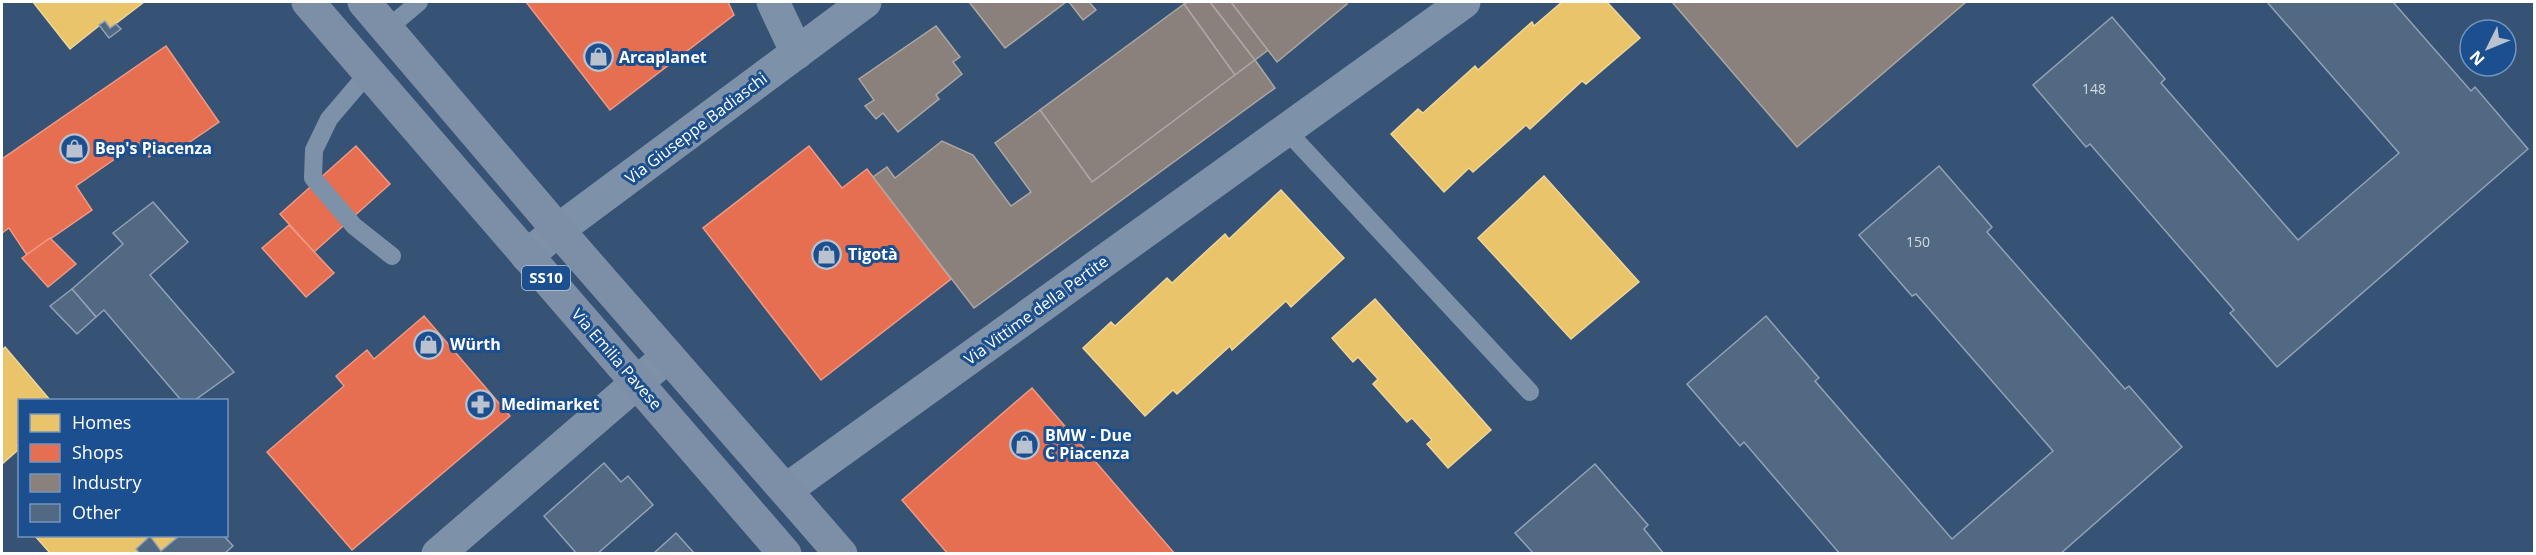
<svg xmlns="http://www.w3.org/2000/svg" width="2536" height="555" font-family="'Open Sans',sans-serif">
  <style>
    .homes { fill: #e9c46a; stroke: #f0d697; stroke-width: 1.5 }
    .shops { fill: #e76f51; stroke: #ee9a85; stroke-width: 1.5 }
    .industry { fill: #8a817c; stroke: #ada7a3; stroke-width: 1.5 }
    .building { fill: #526984; stroke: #92a2b6; stroke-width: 1.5 }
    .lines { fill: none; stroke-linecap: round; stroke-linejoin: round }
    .lane { stroke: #7d92a8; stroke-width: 18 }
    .street { stroke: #7d92a8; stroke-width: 33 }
    .primary { stroke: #7d8ea7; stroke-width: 33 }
    .labels { text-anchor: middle; stroke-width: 6; stroke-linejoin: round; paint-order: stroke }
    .number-label { font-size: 14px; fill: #d4dae0 }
    .shield { fill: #1b4f8f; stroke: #bbcadd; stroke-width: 1.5 }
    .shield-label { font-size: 15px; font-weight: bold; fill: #fff }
    .poi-label { font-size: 16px; font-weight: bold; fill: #fff; stroke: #1b4f8f; text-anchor: start }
    .street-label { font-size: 16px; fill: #fff; stroke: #1b4f8f }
  </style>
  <rect width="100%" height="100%" fill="#365274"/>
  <g class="homes">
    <path d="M33,2h111l-34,26 -5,-7 -35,28z"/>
    <path d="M1562,2h45l33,36 -54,46 -4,-3 -52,48 -4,-4 -53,47 -4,-4 -25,24 -53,-58 27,-25 5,4 52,-47 3,4 54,-48 2,4z"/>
    <path d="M1544,176l95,106 -68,57 -93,-101z"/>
    <path d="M1281,190l63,68 -53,49 -5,-6 -54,49 -2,-4 -53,48 -4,-4 -28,26 -62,-68 28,-26 4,4 52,-48 5,5 53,-49 4,5z"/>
    <path d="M1375,299l116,131 -43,38 -21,-24 5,-4 -20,-22 -5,4 -34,-38 5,-5 -20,-22 -5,5 -21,-24z"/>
    <path d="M5,347l45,53h-30v43l-3,2 2,4 -17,15v-114z"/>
    <path d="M35,536h144l-18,15 -11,-15 -14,13 4,5h-89z"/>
  </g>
  <g class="shops">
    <path d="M526,2h202l6,13 -124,95z"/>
    <path d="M166,46l53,76 -44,30 -6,-8 -20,13 -11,-14 -62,43 16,24 -65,45 -18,-27 -7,5v-74z"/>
    <path d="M356,146l34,38 -76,68 -34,-38z"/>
    <path d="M809,146l33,42 25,-19 84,110 -130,101 -118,-152z"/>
    <path d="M289,225l45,48 -28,24 -44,-49z"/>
    <path d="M50,238l26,26 -28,23 -26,-29z"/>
    <path d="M424,316l86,100 -158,134 -85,-98 77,-66 -8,-10 31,-26 7,9z"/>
    <path d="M1032,388l143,166h-227l-46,-54z"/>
  </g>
  <g class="industry">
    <path d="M969,2h97l-61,46z"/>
    <path d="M1069,2h20l7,8 -13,10z"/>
    <path d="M1188,2h22l45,58 -20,15 -51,-71z"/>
    <path d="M1210,2h21l37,48 -13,10z"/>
    <path d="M1231,2h115l1,2 -70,58z"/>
    <path d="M1672,2h294l-169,145z"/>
    <path d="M1184,4l51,71 -143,107 -52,-72z"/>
    <path d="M936,26l24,31 -7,5 9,12 -26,21 3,4 -41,33 -15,-19 -7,6 -11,-13 9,-6 -15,-21z"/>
    <path d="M1255,60l20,28 -301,220 -101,-131 14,-10 8,11 47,-37 31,14 38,51 20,-14 -36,-49 45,-33 52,72z"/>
  </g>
  <g class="building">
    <path d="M2267,2h126l78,89 4,-4 53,62 -251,218 -47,-54 4,-3 -144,-166 -4,3 -53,-62 79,-68 53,62 -4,4 137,157 101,-87z"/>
    <path d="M105,21l5,7 6,-4 5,5 -12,9 -10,-13z"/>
    <path d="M1939,166l53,61 -5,5 138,157 4,-3 53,61 -122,107h-220l-96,-112 -4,4 -53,-62 79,-68 53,62 -4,3 137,158 101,-88 -137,-157 -4,2 -53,-61z"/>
    <path d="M153,202l35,40 -38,33 84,97 -39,28h-14l-77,-90 -8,7 -24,-28 51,-45 -10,-11z"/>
    <path d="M72,289l24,28 -19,17 -27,-28z"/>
    <path d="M604,463l17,19 7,-6 25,29 -56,49h-20l-33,-38z"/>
    <path d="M1595,464l53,61 -4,4 20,25h-130l-19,-21z"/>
    <path d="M676,533l19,21h-42z"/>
    <path d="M150,536l11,15 18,-15h45l9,10 -9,8h-84l-4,-5z"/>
  </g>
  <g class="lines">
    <g class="lane">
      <path d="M387,29l32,-27"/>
      <path d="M369,72l-40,47 -15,31 -1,28 41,48 38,30"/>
      <path d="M1286,130l244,262"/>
    </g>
    <g class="street">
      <path d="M773,2l24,51"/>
      <path d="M527,256l31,-26 307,-228"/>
      <path d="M786,490l678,-488"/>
      <path d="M438,554l230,-198"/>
    </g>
    <g class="primary">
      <path d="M308,2l477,552"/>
      <path d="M364,2l194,228 283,324"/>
    </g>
  </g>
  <defs>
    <symbol id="shop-ring" viewBox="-11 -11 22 22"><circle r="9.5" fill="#1b4f8f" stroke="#b9c2ce" stroke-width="1.5"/><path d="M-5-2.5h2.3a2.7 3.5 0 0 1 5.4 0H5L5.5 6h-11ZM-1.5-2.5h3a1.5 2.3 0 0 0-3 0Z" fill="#b9c2ce"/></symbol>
    <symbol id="pharmacy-ring" viewBox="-11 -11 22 22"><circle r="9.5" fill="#1b4f8f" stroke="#b9c2ce" stroke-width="1.5"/><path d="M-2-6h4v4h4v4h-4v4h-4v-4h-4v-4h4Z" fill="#b9c2ce"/></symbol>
  </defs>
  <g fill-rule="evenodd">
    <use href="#shop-ring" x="582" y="40" width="33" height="33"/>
    <use href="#shop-ring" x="58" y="132" width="33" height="33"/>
    <use href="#shop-ring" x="810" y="238" width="33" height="33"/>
    <use href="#shop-ring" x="412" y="328" width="33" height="33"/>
    <use href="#pharmacy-ring" x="464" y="388" width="33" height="33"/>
    <use href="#shop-ring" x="1008" y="428" width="33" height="33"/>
  </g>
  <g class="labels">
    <g class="number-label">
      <text x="2094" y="94">148</text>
      <text x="1918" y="247">150</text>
    </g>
    <rect class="shield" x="522" y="266" width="48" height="24" rx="4.5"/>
    <g class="shield-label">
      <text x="546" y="283">SS10</text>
    </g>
    <g class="poi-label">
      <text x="619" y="63">Arcaplanet</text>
      <text x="95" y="154">Bep's Piacenza</text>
      <text x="848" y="260">Tigotà</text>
      <text x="450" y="350">Würth</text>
      <text x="501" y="410">Medimarket</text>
      <text x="1045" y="441">BMW - Due<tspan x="1045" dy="18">C Piacenza</tspan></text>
    </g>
    <g class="street-label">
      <text transform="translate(696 128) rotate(-37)" y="6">Via Giuseppe Badiaschi</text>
      <text transform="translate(1036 310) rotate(-36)" y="6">Via Vittime della Pertite</text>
      <text transform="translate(617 359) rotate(49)" y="6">Via Emilia Pavese</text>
    </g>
  </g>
  <rect width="2536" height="555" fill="none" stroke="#ffffff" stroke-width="6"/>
  <rect x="18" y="399" width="210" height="138" fill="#1b4f8f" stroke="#7695bc" stroke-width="1.5"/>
  <rect x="30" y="414" width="30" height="18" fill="#e9c46a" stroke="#7695bc" stroke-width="1.5"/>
  <text x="72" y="429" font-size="18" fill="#ffffff">Homes</text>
  <rect x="30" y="444" width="30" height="18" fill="#e76f51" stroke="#7695bc" stroke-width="1.5"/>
  <text x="72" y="459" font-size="18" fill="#ffffff">Shops</text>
  <rect x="30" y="474" width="30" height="18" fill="#8a817c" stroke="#7695bc" stroke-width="1.5"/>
  <text x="72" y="489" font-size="18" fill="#ffffff">Industry</text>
  <rect x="30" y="504" width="30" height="18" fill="#526984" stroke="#7695bc" stroke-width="1.5"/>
  <text x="72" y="519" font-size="18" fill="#ffffff">Other</text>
  <g transform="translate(2488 48) rotate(227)"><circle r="28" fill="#1b4f8f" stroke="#7695bc" stroke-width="1.5"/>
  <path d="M0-4.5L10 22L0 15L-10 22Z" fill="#b9c2ce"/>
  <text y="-9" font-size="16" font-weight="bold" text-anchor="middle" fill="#ffffff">N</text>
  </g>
</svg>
